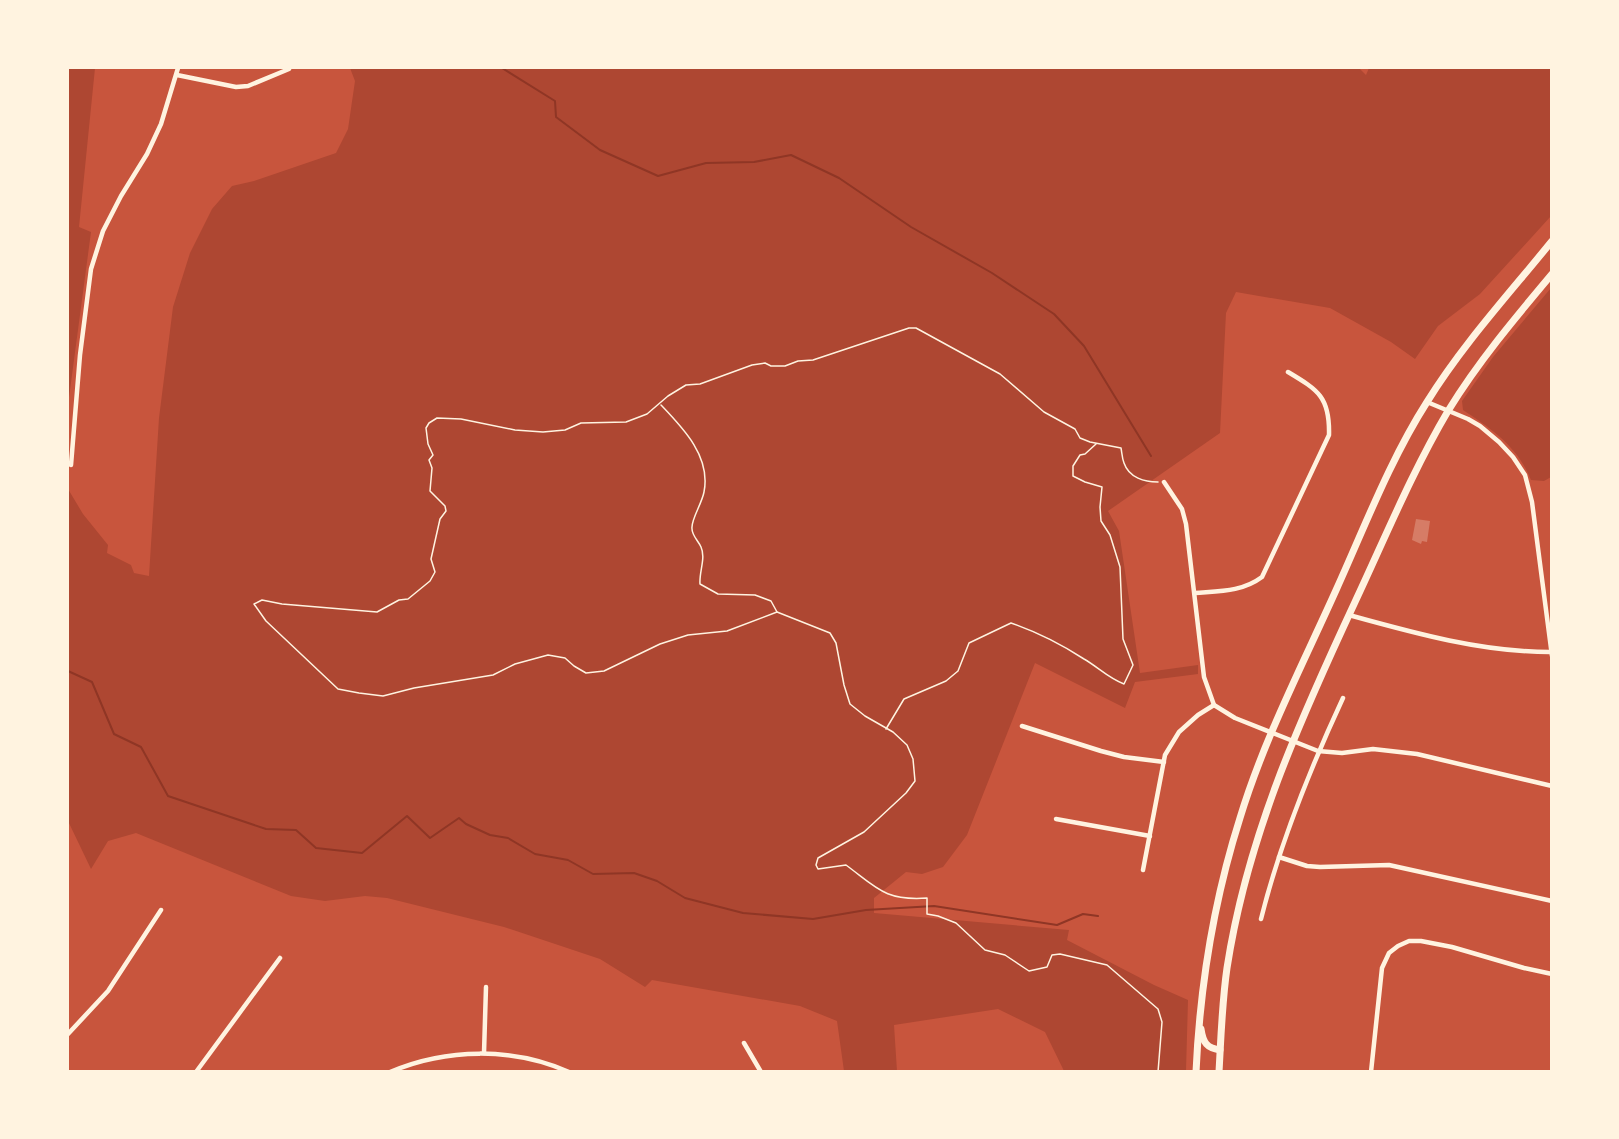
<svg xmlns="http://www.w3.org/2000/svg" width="1619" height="1139" font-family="'Alegreya Sans',sans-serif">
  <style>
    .green { fill: #ae4732 }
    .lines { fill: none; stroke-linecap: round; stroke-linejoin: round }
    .stream { stroke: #8f3625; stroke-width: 2 }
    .building { fill: #d67c66 }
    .path { stroke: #fff3e0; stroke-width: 1.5 }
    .minor { stroke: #fff3e0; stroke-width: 4.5 }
    .primary { stroke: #fff3e0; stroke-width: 7 }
  </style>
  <rect width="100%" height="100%" fill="#c8553d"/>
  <g class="green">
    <path d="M68,68h27l-16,159 12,5 -23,173z"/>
    <path d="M350,68h1009l7,7 3,-7h182v148l-71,78 -42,32 -23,33 -24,-17 -61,-34 -94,-16 -10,21 -6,120 -112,78 11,20 21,142 58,-8v9l-63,8 -10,26 -90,-45 -68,172 -24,32 -21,7 -16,-2 -32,26v15l195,17 -2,10 87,45 34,15 -2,71h-122l-19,-39 -47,-23 -104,16 3,46h-53l-7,-50 -37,-15 -148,-26 -7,7 -45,-28 -96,-32 -117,-29 -22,-2 -40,5 -34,-5 -155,-63 -28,8 -17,28 -23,-48v-332l15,25 25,31 -1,8 24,12 3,8 15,3 10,-158 14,-111 17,-54 22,-44 20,-23 22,-5 82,-28 12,-24 7,-48z"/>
    <path d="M1551,288v189l-7,4 -13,-1c-13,-33 -39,-51 -68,-70l-1,-9 31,-44z"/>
  </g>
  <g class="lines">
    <g class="stream">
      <path d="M502,68l53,33 1,16 44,33 58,26 48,-13 48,-1 37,-7 48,23 72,49 81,46 62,41 30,32 67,110"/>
      <path d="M68,671l24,11 22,52 27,13 27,49 98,33 30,1 20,18 46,5 45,-37 23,22 29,-20 7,6 24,11 18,3 27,16 33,6 25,14 41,-1 23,8 28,17 58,15 70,6 53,-9 68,-4 123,19 26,-11 15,2"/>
    </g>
  </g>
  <path class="building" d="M1416,519l14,2 -3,21 -5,-1 -1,3 -9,-4z"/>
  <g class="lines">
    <g class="path">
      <path d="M661,405c23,24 50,52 43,87 -2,11 -12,26 -12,35 -1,8 6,13 9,20 5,11 -2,25 -1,37l18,10 37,1 16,6 6,11 53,21 6,10 8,42 6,19 15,12 28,16 14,13 6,14 2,22 -9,12 -42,39 -46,26 -2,7 2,4 28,-4c31,23 39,36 81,33v16l11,2 18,7 29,27 20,5 24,16 18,-4 5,-12 8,-1 47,11 51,44 4,13 -4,50"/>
      <path d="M777,612l-50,19 -39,4 -28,9 -56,27 -18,2 -12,-7 -9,-8 -17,-3 -33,9 -22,11 -79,13 -31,8 -24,-3 -21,-4 -72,-68 -12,-17 8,-4 20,4 95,8 22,-12 9,-1 22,-18 5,-9 -4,-13 9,-40 6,-8 -1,-5 -15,-15 2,-23 -3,-8 4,-5 -5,-11 -2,-16 3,-5 8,-5 24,1 54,11 28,2 22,-2 16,-7 45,-1 21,-8 21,-18 18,-11 14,-1 52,-19 13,-2 6,3h14l13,-5 15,-1 96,-32h7l84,46 44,38 31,17 5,9 10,4 31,6c1,5 1,10 3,15 5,15 21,19 34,19"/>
      <path d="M886,729l18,-30 42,-18 12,-10 11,-28 42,-20c26,9 50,21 73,36 14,8 24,19 40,25l9,-19 -10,-26 -3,-72 -10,-32 -9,-14 -1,-14 2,-20 -17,-5 -12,-6v-10l7,-11 5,-1 11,-10"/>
    </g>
    <g class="minor">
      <path d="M177,75l59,12 12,-1 41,-17"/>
      <path d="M1427,402l41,17 12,7 19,16 14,15 12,18 7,27 20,154"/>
      <path d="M71,465l9,-110 11,-86 12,-38 18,-35 26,-42 14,-30 17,-56"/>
      <path d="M1164,482l18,27 4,15 18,153 10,28 21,13 83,33 24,2 31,-4 44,5 135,32"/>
      <path d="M1195,593c24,-2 47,-1 67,-16l67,-142c1,-38 -11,-45 -41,-63"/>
      <path d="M1349,615c65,18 133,37 201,37"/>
      <path d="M1022,726l79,25 23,6 40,5"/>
      <path d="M1056,819l94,17"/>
      <path d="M1279,857l28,9 13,1 69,-2 163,36"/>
      <path d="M1143,870l22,-115 14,-23 19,-17 16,-10"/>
      <path d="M1261,919c19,-76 49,-150 82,-221"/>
      <path d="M68,1034l40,-43 53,-81"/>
      <path d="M744,1043l17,29"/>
      <path d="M484,1053l2,-66"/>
      <path d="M196,1072l84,-114"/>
      <path d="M390,1072c56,-24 123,-25 179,0"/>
      <path d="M1371,1072l11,-104 7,-15 9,-7 11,-5h12l31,6 72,21 28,6"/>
    </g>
    <g class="primary">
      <path d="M1201,1029c2,14 6,19 19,21"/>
      <path d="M1196,1072c4,-87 18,-172 44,-254 24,-79 63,-154 97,-230 28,-62 53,-128 90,-186 36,-58 82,-108 125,-161"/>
      <path d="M1219,1072c2,-35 3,-70 8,-104 20,-131 73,-248 128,-366 30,-64 57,-130 93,-191 30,-49 67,-93 104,-137"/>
    </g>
  </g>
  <rect width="1619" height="1139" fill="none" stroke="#fff3e0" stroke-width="138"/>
</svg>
